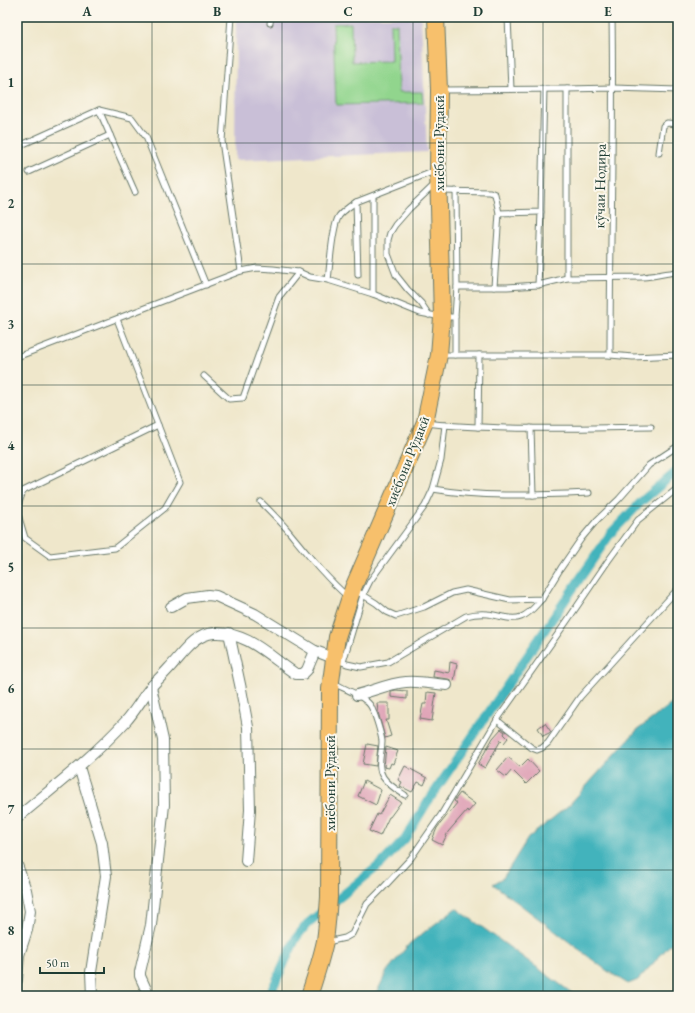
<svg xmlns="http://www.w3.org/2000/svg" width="695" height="1013" font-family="'EB Garamond',serif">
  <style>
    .industrial { fill: #c9bfd7 }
    .green { fill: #91d58d; stroke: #588960 }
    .water { fill: #43b3bc; stroke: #317878 }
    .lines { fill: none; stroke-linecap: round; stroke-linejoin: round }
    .canal { stroke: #43b3bc; stroke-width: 9 }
    .building { fill: #e0a5b8 }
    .service-casing { stroke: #687869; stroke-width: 7 }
    .minor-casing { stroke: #687869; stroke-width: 12 }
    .trunk-casing { stroke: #687869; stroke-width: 18 }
    .service { stroke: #fff; stroke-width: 5 }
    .minor { stroke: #fff; stroke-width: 10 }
    .trunk { stroke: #f7c06c; stroke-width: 16 }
    .grid { fill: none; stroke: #1f3d34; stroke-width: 1; stroke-opacity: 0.55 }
    .labels { text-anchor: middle; stroke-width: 4; stroke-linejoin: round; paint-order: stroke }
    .street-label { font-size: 15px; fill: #1f3d34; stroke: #fbf7ec }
    .neatline { fill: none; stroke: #1f3d34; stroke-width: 1.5 }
    .grid-label { font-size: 13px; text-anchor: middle; font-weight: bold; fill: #1f3d34 }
  </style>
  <rect width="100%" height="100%" fill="#fbf7ec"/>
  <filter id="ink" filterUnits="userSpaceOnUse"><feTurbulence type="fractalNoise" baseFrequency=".025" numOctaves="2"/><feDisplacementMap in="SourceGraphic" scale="8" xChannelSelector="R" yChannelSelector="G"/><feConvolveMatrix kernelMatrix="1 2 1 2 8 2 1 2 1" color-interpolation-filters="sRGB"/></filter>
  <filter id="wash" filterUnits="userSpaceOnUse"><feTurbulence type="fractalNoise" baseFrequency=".012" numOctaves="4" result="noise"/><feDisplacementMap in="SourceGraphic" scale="16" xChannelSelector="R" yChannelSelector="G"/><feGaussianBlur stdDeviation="0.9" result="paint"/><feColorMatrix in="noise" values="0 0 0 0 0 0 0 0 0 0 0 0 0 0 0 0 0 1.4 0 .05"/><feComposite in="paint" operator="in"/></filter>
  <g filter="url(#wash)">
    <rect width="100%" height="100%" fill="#efe7cb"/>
    <path class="industrial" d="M236,17h185l6,135 -192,8z"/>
    <path class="green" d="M351,23l1,39 39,-1 -1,-37h7l2,68h23l1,11 -87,2 -3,-81z"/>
    <g class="water">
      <path d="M678,699v237l-40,44 -10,4 -22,-14 -113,-86 10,-6 25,-40 41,-33 67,-74z"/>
      <path d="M456,908l120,88h-201l12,-25 23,-28z"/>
    </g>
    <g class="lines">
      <path class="canal" d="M269,996l27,-58 11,-14 75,-61 23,-24 22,-36 184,-270 31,-32 35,-30"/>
    </g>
    <g id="blocks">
      <g class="building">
        <path d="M450,662l7,2 -3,17 -6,-2 -15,-2 1,-7 15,3z"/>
        <path d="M396,690l11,1v8l-16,-2v-6z"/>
        <path d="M427,692l9,1 -4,28 -12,-2 3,-15h3z"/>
        <path d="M377,703h12v17h-3l5,16 -6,2 -7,-26z"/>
        <path d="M545,723l6,9 -8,4 -5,-8z"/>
        <path d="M501,729l4,3 -1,2 4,4 -4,5 -3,-3 -16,28 -7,-4 15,-26z"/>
        <path d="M367,744l11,2 -2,20 -13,-2z"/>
        <path d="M386,747l12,4 -5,13 -2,-1 -2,5 -5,-1z"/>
        <path d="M508,757l12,10 8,-8 11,12 -13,13 -14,-14 -6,7 -9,-7z"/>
        <path d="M405,766l22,12 -3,7 -6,-3 -6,10 -12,-6 2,-4 -4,-2z"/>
        <path d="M364,781l17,9 -5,15 -18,-9z"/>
        <path d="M460,793l15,11 -7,8 -1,-2 -19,22 -6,13 -10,-5 5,-12 20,-25 -3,-2z"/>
        <path d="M390,795l11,7 -11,15h-1l-9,19 -11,-5 8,-17 2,1z"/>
      </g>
    </g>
  </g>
  <g filter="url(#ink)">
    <use href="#blocks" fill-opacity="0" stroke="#687869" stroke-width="1"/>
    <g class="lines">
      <defs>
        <g id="service">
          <path d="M231,17l-9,124 19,130"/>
          <path d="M508,17l3,72"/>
          <path d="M270,23l1,-6"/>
          <path d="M567,89v189"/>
          <path d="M442,90l125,-1 46,-1 65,2"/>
          <path d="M99,110l36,82"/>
          <path d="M17,147l82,-37 33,8 14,19 60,148"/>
          <path d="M659,153l4,-27 4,-3 11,1"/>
          <path d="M29,172l81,-37"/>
          <path d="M440,191l50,1 5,2 4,19 42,-1 3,-123"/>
          <path d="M456,191l1,96"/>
          <path d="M373,196v98"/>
          <path d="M358,275l-2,-73 79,-31"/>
          <path d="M328,280c2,-14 4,-54 11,-64 4,-5 11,-10 17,-14"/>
          <path d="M538,285l3,-73"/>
          <path d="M494,287h13l31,-2 29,-7 76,-1c12,-1 23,-4 35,-5"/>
          <path d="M429,315l-8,-12 -13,-13 -12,-15 -8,-21v-14l2,-7 5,-8 14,-16 26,-25"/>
          <path d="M455,317v38"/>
          <path d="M440,355h170l23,2 45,-2"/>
          <path d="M610,355c0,-113 4,-225 2,-338"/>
          <path d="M17,357l224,-86 16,-3 16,1 26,3 11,5 18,3 45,14 47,19 22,4h13l2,-30h37l5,-74"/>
          <path d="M204,376l25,23 14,-1 36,-101 20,-25"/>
          <path d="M427,423c27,4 55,4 83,5 47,1 94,0 141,-1"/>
          <path d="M478,427l1,-72"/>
          <path d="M531,428l2,67"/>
          <path d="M433,489c51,9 104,6 156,4"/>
          <path d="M261,502c8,8 16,16 24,25 20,24 39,49 63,70"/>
          <path d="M17,509l6,-18 135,-66"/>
          <path d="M17,511l8,27 25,18 65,-8 50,-40 15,-26 -63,-163"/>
          <path d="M355,590l21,13 11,9 9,4 28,-9 28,-14 14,-3 44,10 32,-1 19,-31 20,-29 16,-19 22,-21 30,-34 29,-19"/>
          <path d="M340,661l7,3 14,3 27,-5 78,-46c7,-2 14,-3 22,-2 10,1 23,7 33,3 9,-3 15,-12 21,-18"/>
          <path d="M343,662l20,-67 7,-14 55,-75 8,-17 8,-29 4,-35"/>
          <path d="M334,683c10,6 23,10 32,18 3,2 6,7 7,10 3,6 8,23 9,30 0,12 -6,25 1,36 5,8 14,13 22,18"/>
          <path d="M497,720l35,28 5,2 5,-2 6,-5 32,-46 95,-105"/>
          <path d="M327,942l18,-4 7,-4 15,-30 15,-15 29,-31 30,-43 56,-95 70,-99 41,-60 30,-41 40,-32"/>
        </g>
        <g id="minor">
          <path d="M171,607l16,-9 21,-3 8,1 39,18 60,37 19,7"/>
          <path d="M229,633l12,56 7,38 2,83 -4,51"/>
          <path d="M357,695c16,-4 33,-12 49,-13 14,-1 27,2 41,3"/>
          <path d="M79,767l23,76 4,33 -15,96 1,24"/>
          <path d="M17,818c37,-31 76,-61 109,-97 9,-10 16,-23 25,-34 6,-7 13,-13 19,-20 12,-13 25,-33 44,-34 33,-2 56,24 82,41h7l4,-4 8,-19"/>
          <path d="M17,865l9,25 4,21 -3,19 -8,25 -2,25"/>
          <path d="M149,996l-9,-20v-4l11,-47 13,-120 -1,-65 -12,-53"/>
        </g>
        <path id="trunk" d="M309,996c6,-18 12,-36 16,-55 2,-15 3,-29 4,-44l1,-208 7,-52 16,-49 72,-166 14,-67 3,-38 -4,-147 1,-80 -3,-73"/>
      </defs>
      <use href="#service" class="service-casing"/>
      <use href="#minor" class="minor-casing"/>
      <use href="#trunk" class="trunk-casing"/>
      <use href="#service" class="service"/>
      <use href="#minor" class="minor"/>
      <use href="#trunk" class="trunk"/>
    </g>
  </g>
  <path class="grid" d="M152,17v979M282,17v979M413,17v979M543,17v979M17,143h661M17,264h661M17,385h661M17,506h661M17,628h661M17,749h661M17,870h661"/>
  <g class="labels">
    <g class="street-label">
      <text transform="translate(439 143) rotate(-90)" y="5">хиёбони Рӯдакӣ</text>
      <text transform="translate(600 186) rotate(-89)" y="5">кӯчаи Нодира</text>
      <text transform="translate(407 461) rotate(-68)" y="5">хиёбони Рӯдакӣ</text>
      <text transform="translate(330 783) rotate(-90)" y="5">хиёбони Рӯдакӣ</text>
    </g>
  </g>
  <rect width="695" height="1013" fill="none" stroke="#fbf7ec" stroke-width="44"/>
  <path d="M40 967v6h64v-6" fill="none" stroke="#1f3d34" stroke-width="2"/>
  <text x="46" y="967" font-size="12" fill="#1f3d34" stroke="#fbf7ec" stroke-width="3" paint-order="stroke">50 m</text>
  <rect x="22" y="22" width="651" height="969" class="neatline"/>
  <g class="grid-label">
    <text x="87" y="16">A</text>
    <text x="217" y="16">B</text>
    <text x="348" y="16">C</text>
    <text x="478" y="16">D</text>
    <text x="608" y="16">E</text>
    <text x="11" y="87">1</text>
    <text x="11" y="208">2</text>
    <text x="11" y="329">3</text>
    <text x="11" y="450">4</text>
    <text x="11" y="572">5</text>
    <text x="11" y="693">6</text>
    <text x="11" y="814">7</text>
    <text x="11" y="935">8</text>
  </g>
</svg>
